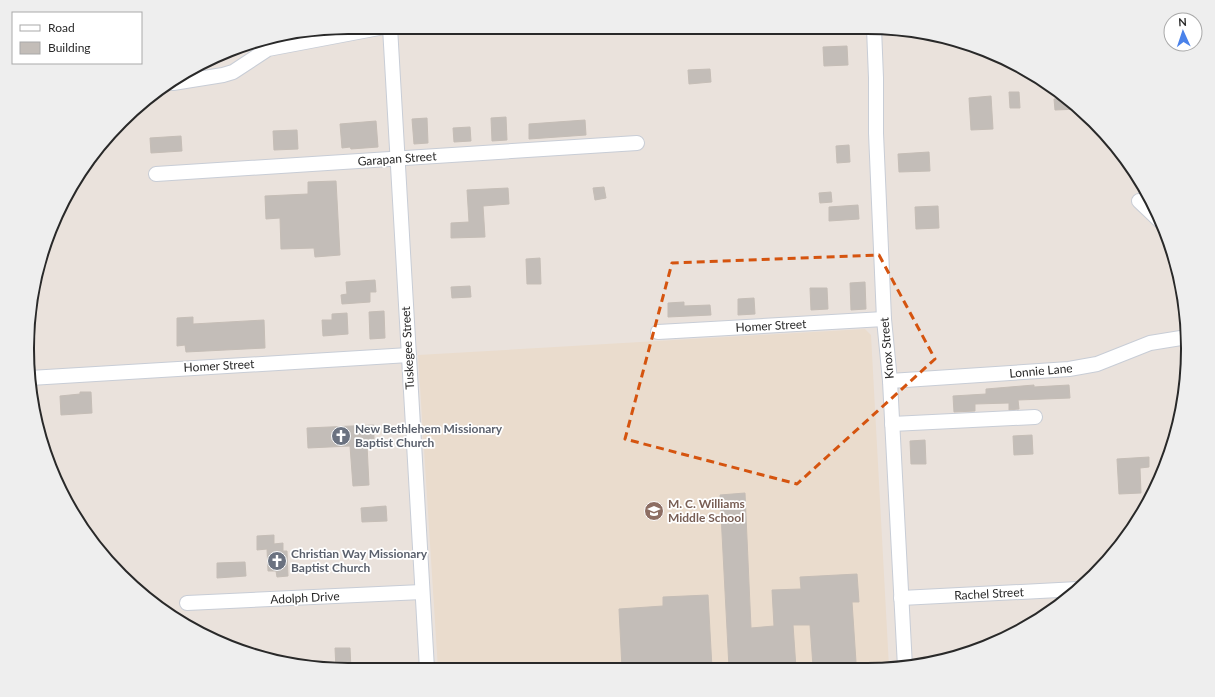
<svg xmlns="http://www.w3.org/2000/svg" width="1215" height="697" font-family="Lato,sans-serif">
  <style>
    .education { fill: #eadccd }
    .building { fill: #c3bdb8; stroke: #c5bdb6 }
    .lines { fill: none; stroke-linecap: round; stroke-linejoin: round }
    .minor-casing { stroke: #c8cdd6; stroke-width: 16 }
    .minor { stroke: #fff; stroke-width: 14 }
    .marked { fill: none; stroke: #d5540f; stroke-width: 3; stroke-dasharray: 8 5; stroke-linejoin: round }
    .labels { text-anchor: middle; stroke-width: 3.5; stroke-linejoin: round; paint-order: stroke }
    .street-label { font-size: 12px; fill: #292929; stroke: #fff }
    .worship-label { font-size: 12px; font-weight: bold; fill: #5b616d; stroke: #fff; text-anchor: start }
    .education-label { font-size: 12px; font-weight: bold; fill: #785e54; stroke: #fff; text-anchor: start }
    .rim { fill: none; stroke: #292929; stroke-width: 2 }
  </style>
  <rect width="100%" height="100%" fill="#eae2dc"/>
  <path class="education" d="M865,329l6,6 18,332 -451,2 -20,-314z"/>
  <g class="building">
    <path d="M847,46l1,19 -24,1 -1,-19z"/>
    <path d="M710,69l1,13 -22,2 -1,-14z"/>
    <path d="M1009,92h10l1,16h-10z"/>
    <path d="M991,96l2,33 -22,1 -2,-32z"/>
    <path d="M1066,98l13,9 1,2 -25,1 -1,-11z"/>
    <path d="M506,117l1,23 -15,1 -1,-23z"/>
    <path d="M427,118l1,25 -14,1 -2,-25z"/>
    <path d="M585,120l1,15 -57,4v-15z"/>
    <path d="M376,121l2,26 -27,2 -1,-2 -8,1 -2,-24z"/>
    <path d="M470,127l1,14 -17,1 -1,-14z"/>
    <path d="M297,130l1,19 -24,1 -1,-19z"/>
    <path d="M181,136l1,15 -31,2 -1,-15z"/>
    <path d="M849,145l1,17 -13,1 -1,-17z"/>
    <path d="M929,152l1,19 -31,1 -1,-18z"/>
    <path d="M336,181l4,74 -25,2 -1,-9 -33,1 -1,-31 -14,1 -1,-23 43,-2v-12z"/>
    <path d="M604,187l2,11 -11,2 -2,-12z"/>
    <path d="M508,188l1,16 -26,2 2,31 -34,1v-15l18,-1 -2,-32z"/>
    <path d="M831,192l1,10 -12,1 -1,-10z"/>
    <path d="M858,205l1,14 -30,2v-14z"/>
    <path d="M938,206l1,22 -23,1 -1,-22z"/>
    <path d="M540,258l1,26h-14l-1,-25z"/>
    <path d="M375,280l1,12h-6v10l-28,2 -1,-9 6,-1 -1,-12z"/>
    <path d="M865,282l1,27 -15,1 -1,-27z"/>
    <path d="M470,286l1,11 -19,1 -1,-11z"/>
    <path d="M810,288h17l1,21 -17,1z"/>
    <path d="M754,298l1,16 -17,1v-16z"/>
    <path d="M684,302v4l26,-1 1,10 -43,2v-14z"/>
    <path d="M384,311l1,27 -15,1 -1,-27z"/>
    <path d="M347,313l1,21 -25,2 -1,-16h10v-6z"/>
    <path d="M193,317v7l71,-4 1,28 -79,4 -1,-7 -8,1v-28z"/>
    <path d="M1034,385v2l35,-2 1,13 -52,2 1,9 -10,1v-7l-34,1v7l-21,1 -1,-16 33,-2v-5z"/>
    <path d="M80,392h11l1,21 -31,2 -1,-19 20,-2z"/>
    <path d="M374,425v20h-7l2,40 -16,1 -3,-40 -42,2 -1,-20z"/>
    <path d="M1032,435l1,19 -19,1 -1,-19z"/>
    <path d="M925,440l1,24h-15l-1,-23z"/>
    <path d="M1149,457v10l-9,1 1,25 -22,1 -2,-35z"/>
    <path d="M745,493l6,135 23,-2 -2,-36 29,-1 -1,-12 57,-3 2,28h-7l4,60 -3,1v4l-37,1 -1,-3 -2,1 -3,-41h-17l3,43h-67l-9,-173z"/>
    <path d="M386,506l1,15 -25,1 -1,-14z"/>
    <path d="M274,535v9l9,-1v8h4l1,25 -11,1 -1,-6h-8l-1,-22 -10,1v-14z"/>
    <path d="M245,562l1,14 -29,2v-15z"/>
    <path d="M708,595l4,73h-90l-3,-59 44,-3v-9z"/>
    <path d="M335,648h15l1,21h-15z"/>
  </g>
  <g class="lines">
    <defs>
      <g id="minor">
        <path d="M390,27l37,642"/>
        <path d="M874,28l2,50v55l8,186 6,62 15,286"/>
        <path d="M173,83l50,-8 10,-3 35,-23 116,-22"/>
        <path d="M156,174l481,-31"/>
        <path d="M1139,201l21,20"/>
        <path d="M658,332l226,-13"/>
        <path d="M30,378l379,-23"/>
        <path d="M890,381l179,-12 28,-5 53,-21 37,-6"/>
        <path d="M892,424l143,-7"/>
        <path d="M901,598l177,-9"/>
        <path d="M187,603l235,-11"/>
      </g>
    </defs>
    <use href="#minor" class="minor-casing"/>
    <use href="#minor" class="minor"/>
  </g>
  <path class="marked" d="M879,255l56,104 -138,125 -172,-45 47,-176z"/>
  <defs>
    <symbol id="church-disc" viewBox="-11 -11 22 22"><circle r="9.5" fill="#6b7280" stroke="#fff"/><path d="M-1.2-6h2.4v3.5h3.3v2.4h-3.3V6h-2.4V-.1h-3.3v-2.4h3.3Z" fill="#fff"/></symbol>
    <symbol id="school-disc" viewBox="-11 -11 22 22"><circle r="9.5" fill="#8d6e63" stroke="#fff"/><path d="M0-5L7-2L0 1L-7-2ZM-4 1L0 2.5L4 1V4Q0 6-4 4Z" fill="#fff"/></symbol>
  </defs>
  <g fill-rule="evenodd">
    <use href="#church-disc" x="330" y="425" width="22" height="22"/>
    <use href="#school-disc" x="643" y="500" width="22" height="22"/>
    <use href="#church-disc" x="266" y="550" width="22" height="22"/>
  </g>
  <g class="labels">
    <g class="street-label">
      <text transform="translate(397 159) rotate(-4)" y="4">Garapan Street</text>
      <text transform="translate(771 326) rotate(-3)" y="4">Homer Street</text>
      <text transform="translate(408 348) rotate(-93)" y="4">Tuskegee Street</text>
      <text transform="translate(887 348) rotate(-95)" y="4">Knox Street</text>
      <text transform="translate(219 366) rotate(-3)" y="4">Homer Street</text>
      <text transform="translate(1041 371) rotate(-5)" y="4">Lonnie Lane</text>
      <text transform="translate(989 594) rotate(-3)" y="4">Rachel Street</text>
      <text transform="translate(305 598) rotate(-3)" y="4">Adolph Drive</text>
    </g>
    <g class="worship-label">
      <text x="355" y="433">New Bethlehem Missionary<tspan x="355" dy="14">Baptist Church</tspan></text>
      <text x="291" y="558">Christian Way Missionary<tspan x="291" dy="14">Baptist Church</tspan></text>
    </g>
    <g class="education-label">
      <text x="668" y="508">M. C. Williams<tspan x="668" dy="14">Middle School</tspan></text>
    </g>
  </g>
  <path d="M0 0H1215V697H0ZM348 34H867A314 314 0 0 1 1181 348V349A314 314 0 0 1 867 663H348A314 314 0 0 1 34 349V348A314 314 0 0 1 348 34Z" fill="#eee" fill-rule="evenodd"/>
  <path class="rim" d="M348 34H867A314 314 0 0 1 1181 348V349A314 314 0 0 1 867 663H348A314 314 0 0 1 34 349V348A314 314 0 0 1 348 34Z"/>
  <rect x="12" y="12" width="130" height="52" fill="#ffffff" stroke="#a9a9a9"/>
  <rect x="20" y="25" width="20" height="6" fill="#ffffff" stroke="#a9a9a9"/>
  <text x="48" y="32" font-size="12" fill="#292929">Road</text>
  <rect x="20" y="42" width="20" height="12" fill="#c3bdb8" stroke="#a9a9a9"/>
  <text x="48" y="52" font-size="12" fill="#292929">Building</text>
  <g transform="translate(1183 32) rotate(357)"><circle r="19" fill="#ffffff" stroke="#a9a9a9"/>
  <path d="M0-3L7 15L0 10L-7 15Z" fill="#4a82ea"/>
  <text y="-6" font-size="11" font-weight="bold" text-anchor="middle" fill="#292929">N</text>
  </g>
</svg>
